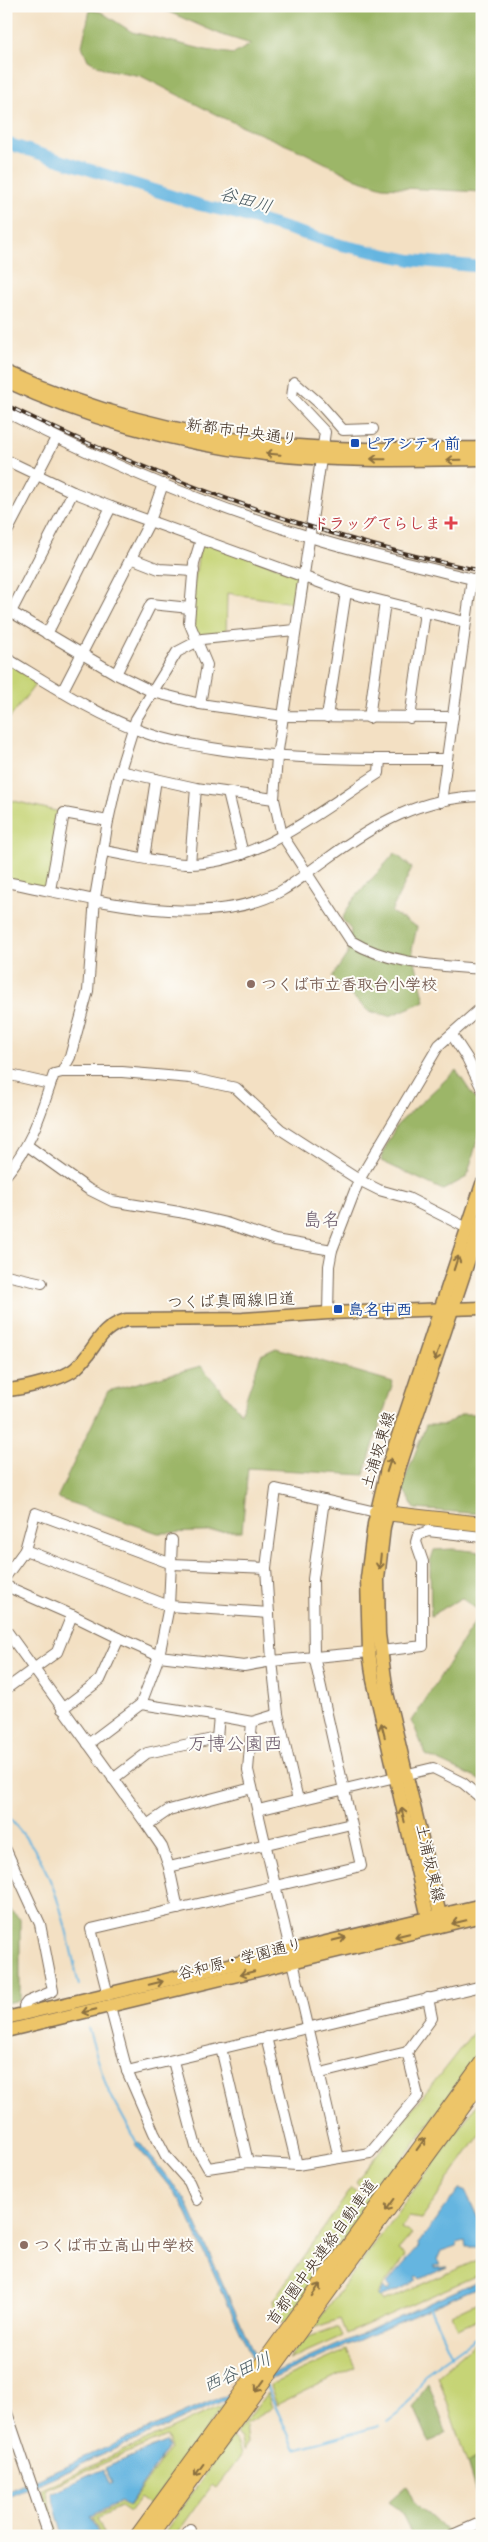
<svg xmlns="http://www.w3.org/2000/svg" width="488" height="2542" font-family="Dekko,'Klee One',sans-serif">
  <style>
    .green { fill: #c6d476; stroke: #807f4a }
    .forest { fill: #9cb667; stroke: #6c7042 }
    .water { fill: #65b5e0; stroke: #50707f }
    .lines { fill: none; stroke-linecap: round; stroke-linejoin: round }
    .stream { stroke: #65b5e0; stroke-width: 2 }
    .river { stroke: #65b5e0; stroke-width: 12 }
    .minor-casing { stroke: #7b6a58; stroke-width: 12 }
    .major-casing { stroke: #7b6a58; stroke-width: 15 }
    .highway-casing { stroke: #7b6a58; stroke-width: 16 }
    .minor { stroke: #fff; stroke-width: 10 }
    .major { stroke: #edc569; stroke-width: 12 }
    .highway { stroke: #edc569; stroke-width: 14 }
    .rail-casing { stroke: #3b2a1e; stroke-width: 4 }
    .rail { stroke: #fdfcf7; stroke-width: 2; stroke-dasharray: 5.5; stroke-linecap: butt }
    .oneway { stroke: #8b7040 }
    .transit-dot { fill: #1a4fb4; stroke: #fdfcf7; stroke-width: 2 }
    .health-dot { fill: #e0444e; stroke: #fdfcf7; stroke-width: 2 }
    .education-dot { fill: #8d6e63; stroke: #fdfcf7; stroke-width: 2 }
    .labels { text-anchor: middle; stroke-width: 4; stroke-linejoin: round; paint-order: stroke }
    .street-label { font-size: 16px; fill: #3b2a1e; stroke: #fdfcf7 }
    .transit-label { font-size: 16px; font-weight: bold; fill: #164399; stroke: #fdfcf7; text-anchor: start }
    .health-label { font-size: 16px; font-weight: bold; fill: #be3a42; stroke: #fdfcf7; text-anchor: end }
    .education-label { font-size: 16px; font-weight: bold; fill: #785e54; stroke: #fdfcf7; text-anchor: start }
    .water-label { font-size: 18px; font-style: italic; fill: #4a5b62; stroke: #fdfcf7 }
    .quarter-label { font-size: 19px; fill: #6b5b6c; stroke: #fdfcf7 }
  </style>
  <rect width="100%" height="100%" fill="#fdfcf7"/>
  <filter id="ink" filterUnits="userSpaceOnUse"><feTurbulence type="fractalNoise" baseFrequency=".02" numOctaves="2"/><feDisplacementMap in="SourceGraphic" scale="10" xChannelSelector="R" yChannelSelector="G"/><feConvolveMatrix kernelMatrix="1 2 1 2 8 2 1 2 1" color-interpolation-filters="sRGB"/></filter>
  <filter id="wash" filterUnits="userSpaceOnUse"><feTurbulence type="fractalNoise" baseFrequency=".0096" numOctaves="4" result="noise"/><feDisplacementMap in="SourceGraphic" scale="20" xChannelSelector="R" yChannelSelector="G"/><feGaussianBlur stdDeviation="1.12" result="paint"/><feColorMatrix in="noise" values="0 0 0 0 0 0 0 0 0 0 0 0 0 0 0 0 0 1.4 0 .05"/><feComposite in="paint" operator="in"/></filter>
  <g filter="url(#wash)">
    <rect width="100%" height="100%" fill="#f3e0c3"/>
    <g class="green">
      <path d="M201,540l103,36 -5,28 -72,-11 -1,44 -30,5 -6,-34z"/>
      <path d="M6,656l35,21 -35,46z"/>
      <path d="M6,799l58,14 -14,77 -44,-8z"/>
      <path d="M482,2021v28l-197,274 -7,-5 -5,-18 79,-112 10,8 4,-5 -10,-9 4,-6z"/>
      <path d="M482,2097v35l-61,87 -12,-2 -8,11 11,6 -14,16 8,6 -29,38 6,8 99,-44v15l-136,61 -6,-15 -30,10 7,-7z"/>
      <path d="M482,2300v18l-24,11 -6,-15z"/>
      <path d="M334,2328h4l4,8 -54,24 15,-21z"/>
      <path d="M482,2342v112l-15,9 -29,-88 35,-30z"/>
      <path d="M347,2350l8,17 -78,38 -7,-18 2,-3z"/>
      <path d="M267,2393l5,15 -27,16 2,20 -4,7 -2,-12 -5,-6z"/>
      <path d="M225,2404l-75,101 -10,-7 -11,15 -9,-6 -23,11 8,18h-4l-9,-19 29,-14 7,4 42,-58 -4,-13 -121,53 13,47h-3l-14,-47z"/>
      <path d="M232,2437l5,5 4,13 -25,33 -4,-3 -37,51h-13z"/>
    </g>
    <g class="forest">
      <path d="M155,6l39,2 2,-2h286v186l-99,-5 -26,-8 -52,-26 -84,-36 -80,-41 -36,-7 -17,-9 -6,-14 8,-36 11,2 31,20 74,18 28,4 17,-10 -29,-9z"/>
      <path d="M395,853l17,15 -21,44 26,15 -5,22 13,52 -35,15 -22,-5 -36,-34 16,-24 3,-23 -9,-11 10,-18z"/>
      <path d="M456,1070l24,36v24l-13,47 -24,13 -62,-29 6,-18 10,-18z"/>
      <path d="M276,1348l117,34 -29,93 -116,-7 -6,63 -84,2 -101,-35 51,-107 93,-25 40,47 20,-58z"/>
      <path d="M462,1414h20v100l-67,-5 -13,-22 24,-62h19z"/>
      <path d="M453,1549l29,3v229l-56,-26 -14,-34 69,-109 -20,-14 -30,18 -1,-54 4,-12z"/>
      <path d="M6,1906l14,13v81l-14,3z"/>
      <path d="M428,2382l18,50 -16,11 -16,-36z"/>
      <path d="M482,2454v58l-15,-49z"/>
      <path d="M406,2486l9,19 14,9 20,19 -6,3h-30l-13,-26 -11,-9z"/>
    </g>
    <g class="water">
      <path d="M139,2142l46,57 80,179 217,-99v6l-476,213v-6l256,-113 -81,-178 -46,-57z"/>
      <path d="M459,2189l6,1 17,37v25l-3,1v-6h-13l-1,-6 -8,2 -1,3 -15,5 -4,9 4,5 -7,1v2l14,-1 -28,12 -2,-3 -2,1 1,4 -37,17 -2,-2 5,-8 5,3 2,-4 -3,-3c10,-14 22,-25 33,-38l-2,-2z"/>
      <path d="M165,2442l3,6 -40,58 -7,-5 -31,15 9,20h-36l-12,-43 52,-24 7,16 2,-2 -7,-15z"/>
    </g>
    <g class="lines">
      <g class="stream">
        <path d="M6,1814c9,11 19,22 27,33 26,40 36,93 46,139"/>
        <path d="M88,2028l19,60 31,57"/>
        <path d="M429,2306l23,50"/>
        <path d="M266,2386l29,63 84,-23"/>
        <path d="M387,2422l12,-9 11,-13 15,-26 50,-36 7,-2"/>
      </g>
      <path class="river" d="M6,143l194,62 38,9 103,31 70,15 71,7"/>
    </g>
  </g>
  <g filter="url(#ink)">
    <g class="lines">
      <defs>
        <g id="minor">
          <path d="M6,412c97,50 200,93 304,125 53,17 108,28 162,42l-31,223"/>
          <path d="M373,429l-30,1 -24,-27 -25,-22 -2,16 33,35 -48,325 -3,42 8,36 69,106c40,24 86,24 131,28"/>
          <path d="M6,460l67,32 38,15 235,85 119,30"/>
          <path d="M6,534l50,-96"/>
          <path d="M131,558l28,11 35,2"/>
          <path d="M6,609l110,65 37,18 47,12 83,12 170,1"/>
          <path d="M11,612l62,-120"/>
          <path d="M47,634l64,-127"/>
          <path d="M6,658c45,27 90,57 140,75 25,9 53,13 78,17 74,10 149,9 223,9"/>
          <path d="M116,674l35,-70 39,4"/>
          <path d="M62,692l88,-171 13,-37"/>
          <path d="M200,704l7,-39 -18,-43 5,-59 7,-23"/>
          <path d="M327,717l19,-125"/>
          <path d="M369,718l16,-116"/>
          <path d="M410,718l15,-106"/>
          <path d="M120,771l76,17 78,11"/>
          <path d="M228,793l15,61"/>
          <path d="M103,851c27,4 55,12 83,13 71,1 135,-54 193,-91l1,-14"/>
          <path d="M144,858l12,-79"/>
          <path d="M190,864l6,-76"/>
          <path d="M6,882c81,15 198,51 275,9 16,-9 31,-22 46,-32 48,-35 93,-62 155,-63"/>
          <path d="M50,890l14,-77 44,8"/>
          <path d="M452,1035l15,23 15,31"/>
          <path d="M62,1072h60l68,6 46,10 44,41 79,51 20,10 29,8 59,30"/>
          <path d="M6,1074l44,10"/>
          <path d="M28,1146l60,43 24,12 67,11 47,11 49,17 57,10"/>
          <path d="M6,1175c28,-34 34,-61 48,-101l8,-2 8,-15 18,-66 7,-93 13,-77 9,-41 19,-61 41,-67 25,-13 93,-9"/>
          <path d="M6,1275l36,8"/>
          <path d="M328,1313l1,-47 3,-16 27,-70 80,-135 43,-38"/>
          <path d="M172,1540l-3,66 -10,50 85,10 28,-5 6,53 20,86"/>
          <path d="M25,1550l10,-37 137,51 94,4"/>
          <path d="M6,1576l19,-26 144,56 100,7"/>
          <path d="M6,1586l66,29"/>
          <path d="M6,1630l141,195"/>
          <path d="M381,1651l42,-5v-84l-7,-20 2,-7 10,-4 54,6"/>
          <path d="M369,1652l-97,9 -6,-93 10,-79 100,23"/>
          <path d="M6,1689l51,-37 15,-37 47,23"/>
          <path d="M62,1709l38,-29 19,-42 40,18 -18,48"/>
          <path d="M88,1744l53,-40 78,12"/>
          <path d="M113,1779l34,-26 70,-15 2,-22 33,6 26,-8"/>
          <path d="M258,1810l175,-42 30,15 19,16"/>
          <path d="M6,1850l34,74 13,67 -26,11 -3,4 1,8"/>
          <path d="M169,1867l-7,-20 -15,-22 22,-15 83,-22"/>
          <path d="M178,1909l-9,-42 182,-43"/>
          <path d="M108,1995l-17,-66 270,-63 -47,-210 -1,-77 11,-79"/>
          <path d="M110,2006l17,65 27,62 12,23 23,26 8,18"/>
          <path d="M266,2037l31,128"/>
          <path d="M221,2048l27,114"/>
          <path d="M173,2061l23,86 12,21 40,-6 49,3 42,-7 -91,-388 4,-48"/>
          <path d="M127,2071l355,-85"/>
          <path d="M321,2073l86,-21"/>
          <path d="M339,2158l31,-5 48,-57 -11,-44 25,-34 -4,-20"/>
          <path d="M6,2410l43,126"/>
          <path d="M185,2536l5,-7"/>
          <path d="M450,2536l32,-14"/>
        </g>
        <g id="major">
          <path d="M6,372c83,38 176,63 267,72 69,7 139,5 209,4"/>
          <path d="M6,381c81,38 171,62 259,73 72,8 145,6 217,5"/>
          <path d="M6,1390c17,-1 58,-11 70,-22 20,-18 21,-39 50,-48l117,-1 85,-6 154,-5"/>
          <path d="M437,1927l-9,-9 -55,-238 -4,-28 -2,-74 7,-54 13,-55 95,-285"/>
          <path d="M437,1927l3,-12 -53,-222 -8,-59 -1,-55 6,-52 15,-58 83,-249"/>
          <path d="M6,2018l476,-113"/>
          <path d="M6,2031l476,-115"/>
        </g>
        <g id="highway">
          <path d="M376,1512l106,12"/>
          <path d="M137,2536l345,-474"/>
          <path d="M151,2536l331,-455"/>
        </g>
      </defs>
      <use href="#minor" class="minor-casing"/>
      <use href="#major" class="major-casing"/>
      <use href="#highway" class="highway-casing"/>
      <use href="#minor" class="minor"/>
      <use href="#major" class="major"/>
      <use href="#highway" class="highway"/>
      <defs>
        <path id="rail" d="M6,405c152,74 310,132 476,166"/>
      </defs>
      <use href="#rail" class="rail-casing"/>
      <use href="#rail" class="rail"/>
    </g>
    <defs><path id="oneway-shaft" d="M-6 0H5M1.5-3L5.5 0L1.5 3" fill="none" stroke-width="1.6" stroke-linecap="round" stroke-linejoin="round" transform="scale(1.25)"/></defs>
    <g class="oneway">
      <use href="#oneway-shaft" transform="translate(273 454) rotate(-175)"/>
      <use href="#oneway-shaft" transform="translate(378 459) rotate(-179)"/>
      <use href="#oneway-shaft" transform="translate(454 460) rotate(179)"/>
      <use href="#oneway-shaft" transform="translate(456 1263) rotate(-72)"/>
      <use href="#oneway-shaft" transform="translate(437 1354) rotate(108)"/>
      <use href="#oneway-shaft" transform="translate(389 1465) rotate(-72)"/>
      <use href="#oneway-shaft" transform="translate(380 1562) rotate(96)"/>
      <use href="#oneway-shaft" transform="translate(383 1730) rotate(-104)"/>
      <use href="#oneway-shaft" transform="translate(403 1815) rotate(-103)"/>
      <use href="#oneway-shaft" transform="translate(459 1922) rotate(167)"/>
      <use href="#oneway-shaft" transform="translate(402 1935) rotate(166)"/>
      <use href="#oneway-shaft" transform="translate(339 1939) rotate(-14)"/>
      <use href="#oneway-shaft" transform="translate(247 1973) rotate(166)"/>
      <use href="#oneway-shaft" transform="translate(156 1983) rotate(-13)"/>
      <use href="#oneway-shaft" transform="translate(89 2011) rotate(167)"/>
      <use href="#oneway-shaft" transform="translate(421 2144) rotate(-54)"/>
      <use href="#oneway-shaft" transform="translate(390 2205) rotate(126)"/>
      <use href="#oneway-shaft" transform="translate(316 2290) rotate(-55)"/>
      <use href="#oneway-shaft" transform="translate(260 2386) rotate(126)"/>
      <use href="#oneway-shaft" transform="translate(199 2470) rotate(126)"/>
    </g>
  </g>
  <g class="transit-dot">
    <rect x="350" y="438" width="10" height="10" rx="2.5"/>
    <rect x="333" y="1304" width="10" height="10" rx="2.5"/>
  </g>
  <path class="health-dot" d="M448.5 515.5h5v5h5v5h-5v5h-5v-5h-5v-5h5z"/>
  <g class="education-dot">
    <circle cx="251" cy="984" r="5"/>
    <circle cx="24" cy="2245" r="5"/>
  </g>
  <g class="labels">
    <g class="street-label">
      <text transform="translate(242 431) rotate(8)" y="6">新都市中央通り</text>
      <text transform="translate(231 1300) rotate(-2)" y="6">つくば真岡線旧道</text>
      <text transform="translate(377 1450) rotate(-73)" y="6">土浦坂東線</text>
      <text transform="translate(431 1863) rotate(77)" y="6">土浦坂東線</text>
      <text transform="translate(240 1958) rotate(-14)" y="6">谷和原・学園通り</text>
      <text transform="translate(321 2252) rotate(-54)" y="6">首都圏中央連絡自動車道</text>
    </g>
    <g class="transit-label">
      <text x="365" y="449">ピアシティ前</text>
      <text x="348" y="1315">島名中西</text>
    </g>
    <g class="health-label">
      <text x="441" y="529">ドラッグてらしま</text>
    </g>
    <g class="education-label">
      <text x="261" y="990">つくば市立香取台小学校</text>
      <text x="34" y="2251">つくば市立高山中学校</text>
    </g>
    <g class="water-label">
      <text transform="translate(246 200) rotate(16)" y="6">谷田川</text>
      <text transform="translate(237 2372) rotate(-24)" y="6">西谷田川</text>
    </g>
    <g class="quarter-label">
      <text x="322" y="1226">島名</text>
      <text x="235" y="1750">万博公園西</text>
    </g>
  </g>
  <rect width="488" height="2542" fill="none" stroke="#fdfcf7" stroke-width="25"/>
</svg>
